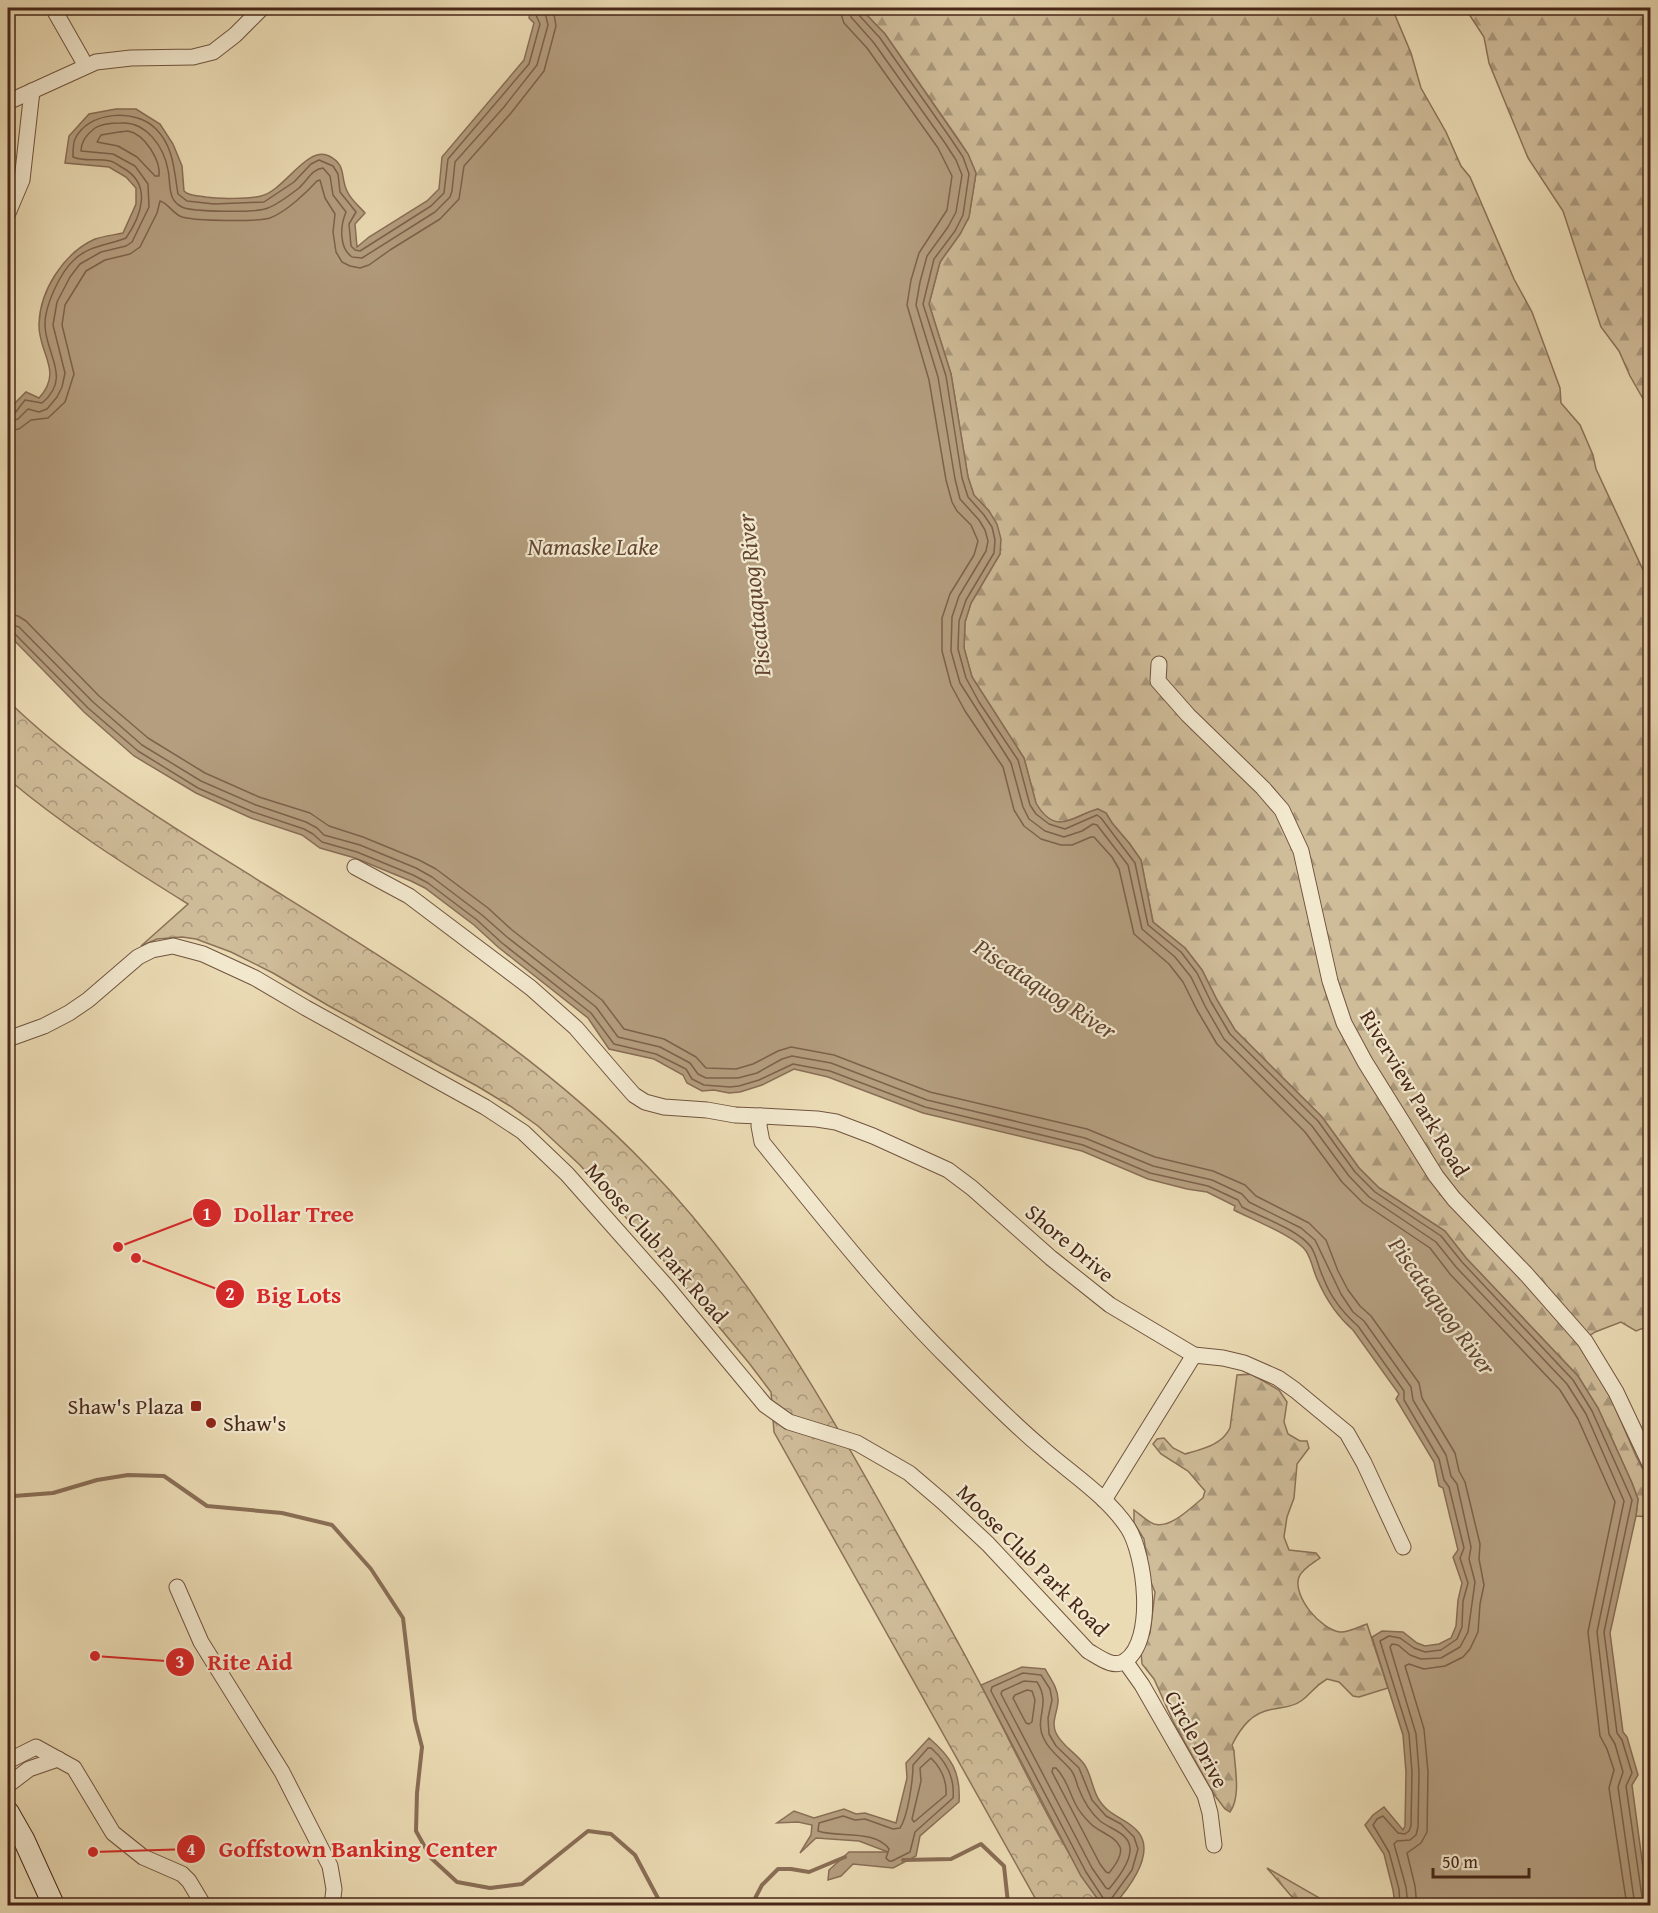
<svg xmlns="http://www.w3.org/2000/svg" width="1658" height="1913" font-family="'Gentium Book Plus',serif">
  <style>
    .forest { fill: url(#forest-firs); stroke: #8c7258; stroke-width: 1.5 }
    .park { fill: url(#park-crowns); stroke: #8c7258; stroke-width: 1.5 }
    .water { fill: #b49e7f; stroke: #896e56; stroke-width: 1.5 }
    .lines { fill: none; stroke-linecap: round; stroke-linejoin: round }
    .shore { stroke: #7e624c; stroke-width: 1.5 }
    .stream { stroke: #896e56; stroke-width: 4 }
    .street-casing { stroke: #71543f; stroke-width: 17 }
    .secondary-casing { stroke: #482718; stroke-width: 23 }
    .street { stroke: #f2e8ce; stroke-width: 15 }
    .secondary { stroke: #f2e8ce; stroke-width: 21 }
    .poi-dot { fill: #8f2418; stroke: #f2e8ce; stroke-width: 2 }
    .labels { text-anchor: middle; stroke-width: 4.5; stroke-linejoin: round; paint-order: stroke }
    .street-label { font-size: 22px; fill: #482718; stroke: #f2e8ce }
    .poi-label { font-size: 22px; fill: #482718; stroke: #f2e8ce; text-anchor: end }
    .water-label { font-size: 24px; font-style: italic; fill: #634532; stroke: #f2e8ce }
    .leader { fill: none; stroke: #d62828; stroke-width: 2 }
    .callout-dot { fill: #d62828; stroke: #f2e8ce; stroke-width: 2 }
    .mark-label { font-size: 18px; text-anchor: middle; font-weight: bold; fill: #fff }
    .callout-label { font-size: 24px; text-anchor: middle; font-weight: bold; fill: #d62828; stroke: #f2e8ce; stroke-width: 4.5; stroke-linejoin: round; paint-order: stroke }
  </style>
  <defs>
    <pattern id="forest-firs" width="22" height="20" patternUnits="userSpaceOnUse" patternTransform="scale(1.5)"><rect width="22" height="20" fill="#cfbc99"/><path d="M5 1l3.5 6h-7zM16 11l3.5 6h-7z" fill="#aa997c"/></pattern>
    <pattern id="park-crowns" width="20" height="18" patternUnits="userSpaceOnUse" patternTransform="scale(1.5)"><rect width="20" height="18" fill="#cfbc99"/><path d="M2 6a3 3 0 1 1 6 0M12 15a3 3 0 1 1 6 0" fill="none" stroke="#aa997c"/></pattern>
  </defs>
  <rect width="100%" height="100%" fill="#ebdbb4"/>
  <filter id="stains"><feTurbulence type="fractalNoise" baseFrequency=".00333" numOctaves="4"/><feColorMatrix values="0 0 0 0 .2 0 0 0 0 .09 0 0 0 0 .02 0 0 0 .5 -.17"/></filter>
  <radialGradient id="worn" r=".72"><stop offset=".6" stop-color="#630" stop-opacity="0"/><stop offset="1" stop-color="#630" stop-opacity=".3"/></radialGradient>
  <g class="forest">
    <path d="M860,8h532l19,45 10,35 25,44 15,34 9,11 44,102 18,33 28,76 1,15 19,22 13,30 3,14 54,116v745l-4,-3 -10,4 -15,-9 -26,10 -17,12 21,26 37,86 14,27v34l-14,-1 2,-17 -6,-16 -34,-75 -20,-32 -112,-118 -21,-27 -66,-43 -20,-20 -37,-51 -87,-87 -18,-30 -15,-30 -17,-22 -32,-26 -12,-62 -12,-17 -17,-20 -6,-10 -8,-4c-24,6 -42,29 -62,-5l-12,-46 -52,-81 -8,-29 1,-26 6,-19 29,-49 -11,-43 -15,-15 -6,-19 -17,-103 -22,-70 11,-42 20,-28 9,-17 7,-44 -8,-19 -12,-18 -71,-102z"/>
    <path d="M1465,8h185v403l-20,-35 -11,-25 -18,-24 -38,-116 -35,-53 -39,-95 -5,-26z"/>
    <path d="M1251,1374l28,16 8,12 -3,20 4,12 12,7h7l2,7 -12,16 -3,34 -7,19 -3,20 5,13 27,3 4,5c-7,5 -18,11 -21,19 -7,19 22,53 41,55 8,1 20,-6 27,-8l21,64 -29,9 -6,-1 -14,-14 -12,-3c-14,8 -15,14 -26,22 -8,6 -17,6 -27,8 -22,3 -33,18 -42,36l2,6c1,18 7,46 -4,61l-5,-3 -12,-16 -40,-72 -19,-42 -12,-15 -1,-13 9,-18 5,-41 -5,-12 -6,-41 -10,-16v-13c6,4 12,11 20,14 17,5 37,-17 49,-26l2,-7 -17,-20 -27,-17 -8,-10 4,-5 7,-1 9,10 12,6c17,-5 37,-9 45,-26l7,-53z"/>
    <path d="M1267,1868l63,36 1,1h-32z"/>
  </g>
  <path class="park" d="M8,701c79,76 165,126 258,184 135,84 271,166 382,282 98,101 168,221 236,343 34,61 69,121 101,183 37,71 71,146 117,212h-63l-265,-473 -3,-40 -22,-29 -84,-101 -85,-97 -42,-39 -28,-20 -33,-20 -148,-80 -56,-33 -42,-21 -35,-13 -14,-2 -25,2 -16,7 47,-42c-63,-39 -124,-78 -180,-125z"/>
  <g class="water">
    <path d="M531,8h329l25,26 83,120 8,19 -7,44 -9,17 -20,28 -11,42 22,70 17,103 6,18 15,16 8,13 4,15 -1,15 -29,49 -6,19 -1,26 8,29 52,81 12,45c20,35 38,12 62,6l8,4 6,10 17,20 12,17 12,62 32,26 17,22 15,30 18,30 87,87 37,51 20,20 66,43 21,27 112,118 20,32 34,75 6,16 -2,17 -26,117 13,99 4,5 11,38 -6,10 16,120h-253l-2,-15 -9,-36 -19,-29 8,-10 11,-8 19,23 2,-4 1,-54 -3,-37 -31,-98 10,-6 21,1 14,11 8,3 14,-2 12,-6 5,-12 2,-26 4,-17 -9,-26 5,-7 -15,-62 -4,-2 -5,-24 -38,-63 3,-5 -46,-64c-15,-13 -27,-31 -35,-49 -5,-10 -6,-21 -12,-30 -9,-14 -55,-32 -72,-41l1,-4 -28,-14 -20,-3 -39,-10 -66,-28 -159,-38 -95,-36 -34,-8 -32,16 -22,7 -11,1 -15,-3 -12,1 -15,-8 -4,-8 -29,-16 -45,-10 -21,-31 -90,-71 -24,-22 -49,-37 -14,-7 -56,-23 -35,-10 -18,-13 -51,-17 -55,-25 -62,-37 -50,-44 -76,-78v-224l18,-18 13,6c25,-27 -1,-45 0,-74 1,-34 25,-71 56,-85 9,-3 19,-4 28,-6l13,-29v-16l-10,-11 -17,-10 -44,-4 4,-27 20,-22 27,-5h20l24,15 13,20 9,22 2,25c6,6 14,4 22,6 11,2 44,2 55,-1 23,-5 46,-51 68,-40 18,9 11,21 18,35 4,9 12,15 18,22l-10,11 2,23 12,-10 58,-36 12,-12 3,-32 82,-97 10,-37 -5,-5z"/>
    <path d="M1022,1667l23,2c6,10 14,21 13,33 -1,11 -7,21 -2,31 6,13 19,19 28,31 10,14 7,33 25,47 10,8 22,11 30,22 16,22 -11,56 -25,72h-12l-21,-29 -100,-191z"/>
    <path d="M929,1738c22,19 32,34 30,64l-39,34 -4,20 -23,12 -40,-4 -12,12 -13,4 1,-10 20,-18h39l-29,-11 -43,-3 -16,15 11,-18 1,-10 -14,-3 -21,1 17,-12 20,7 30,-9 12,5 9,-1 31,10 11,-45 -1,-15z"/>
  </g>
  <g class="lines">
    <g class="shore">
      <path d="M839,8l5,15 23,25 71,100 14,28 -5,34 -28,43 -8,27 -4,25 22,75 17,100 6,22 5,9 14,14 7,16 -4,14 -24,39 -8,24v33l9,34 14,26 38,56 11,43 10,16 17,13 20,6h11l19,-8h3l18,20 7,12 15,65 35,30 14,18 14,28 20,34 88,88 37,50 21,21 67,45 20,26 110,116 18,29 37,83 -27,130 12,104 7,13 7,21 -5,18 18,118"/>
      <path d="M849,8l2,9 23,26 71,100 11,17 6,15 -6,37 -8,15 -21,29 -7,26 -4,23 22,72 17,102 5,20 19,21 6,10 3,11 -2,10 -27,45 -7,21 -1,34 9,32 51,80 12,44 6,12 16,12 19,6 18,-6 11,-7 4,1 31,40 14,64 33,28 16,20 14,29 19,33 88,87 37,50 20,21 67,45 20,25 111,117 19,30 38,87 -27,131 12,102 6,10 8,28 -5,15 16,112 3,7"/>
      <path d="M856,8l1,5 23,25 71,101 12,18 6,17 -6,41 -8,16 -21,28 -11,45 23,72 16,102 6,19 16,18 8,12 3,13 -1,13 -28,47 -7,21 -1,28 8,29 13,24 39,58 12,45 6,9 13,10 16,5 32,-14 4,3 34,45 13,62 33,27 16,21 14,29 19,32 88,87 37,51 20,20 66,44 21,26 111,118 19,31 40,89 -28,132 13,101 5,7 10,33 -6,13 16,111 3,5 5,2"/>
      <path d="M119,132c3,0 6,-1 9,-1 17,3 33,30 31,45h-4l-18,-19 -19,-11 -21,-4 4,-7z"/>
      <path d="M8,415l7,-2 10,-13 17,3c30,-25 4,-48 3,-77 -1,-20 16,-55 30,-67 15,-14 34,-14 51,-21 16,-23 26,-54 -3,-70 -4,-2 -8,-6 -13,-7 -12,-3 -26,1 -37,-4 0,-5 0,-14 2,-18 13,-28 61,-31 81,-10 18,18 18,42 22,65l9,7 27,3 50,-2 30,-20 17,-18 8,-4 14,6 5,8 2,18 16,20 -7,12 2,22 4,4 5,1 71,-45 13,-13 4,-34 81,-95 11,-40 -4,-9 1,-7"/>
      <path d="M8,422l10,-3 10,-10 11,3 8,-3 10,-12 5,-10 3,-14 -12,-48 4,-23 13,-25 10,-13 21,-12 25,-6 6,-4 17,-35 -1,-23 -13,-18 -22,-12 -32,-3c0,-10 6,-17 14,-23 6,-4 19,-5 26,-5 25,-2 43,24 47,47 3,14 -1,30 14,37 10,5 76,6 86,1 10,-4 22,-13 31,-20 8,-7 13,-19 24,-20l7,8 3,19 13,17c-6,14 -7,36 6,45l10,1 73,-46 15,-15 2,-6 3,-29 49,-55 33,-42 11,-40 -4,-17"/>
      <path d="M8,431l11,-2 12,-9 17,-2 17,-16 9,-28 -12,-49 3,-20 21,-34 19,-11 25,-6 10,-7 17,-34 3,-12c8,2 13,13 22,16 15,4 73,5 88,1 16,-6 36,-25 47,-37l3,-1 5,18 10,16 -2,18 3,20 6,10 8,4 10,2 9,-3 21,-15 50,-31 19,-20 5,-33 47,-53 33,-42 12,-45 -3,-18"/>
      <path d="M8,614l10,2 8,5 73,75 49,42 57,35 54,24 51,16 19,13 34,11 56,23 17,9 52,39 24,22 90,70 22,29 40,10 32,18 10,11 30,1 17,-5 25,-13 13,-4 43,8 96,37 157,37 68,28 58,14 32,14 11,11 53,27 17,17 12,31 10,19 12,16 11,10 48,67 3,15 33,55 4,18 6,11 15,62 -1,15 5,26 -4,19 -2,28 -8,17 -7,8 -18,9 -21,3 -15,-5 -4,2 19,63 4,43 -1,60 -6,11 -14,10 8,33 2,20"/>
      <path d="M8,623l11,4 74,75 49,43 59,36 55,24 50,17 11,6 7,7 36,10 56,23 16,9 50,38 25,22 89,70 22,30 42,10 30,16 8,11 8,4h32l19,-5 25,-14 10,-3 39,7 96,37 158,38 68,28 59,14 30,14 7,8 52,26 14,12 26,54 12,18 11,9 47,66 2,13 33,55 5,21 6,8 14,63 -2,12 6,23 -7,50 -8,15 -19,11 -20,1 -11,-4 -12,-10 -6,-1 -2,3 26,87 3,38 -1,55 -2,8 -6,5 -13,1 -3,3 12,43 2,19"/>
      <path d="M8,631l6,2 74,75 50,43 60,37 55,24 51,17 9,5 9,8 35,10 56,23 15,8 49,37 25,23 89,70 23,31 42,10 30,15 6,10 12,6 26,2 9,-1 20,-6 34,-16 37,7 95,36 158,38 67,28 58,13 30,14 4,7c19,10 57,23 69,40 6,9 7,20 12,30 7,19 20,36 35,49l46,65v9l35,59 5,21 5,7 15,61 -4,10 8,25 -5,18 -1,26 -5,12 -16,11 -16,2 -11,-4 -14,-10 -11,-2 -9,5 29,93 3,38 -1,54 -2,5 -4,3 -7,-1 -15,-17 -6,3 -4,6 16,27 10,37 1,17"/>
      <path d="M1023,1673l18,2 9,14 2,11 -4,18 1,16 7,12 23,22 13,32 14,16 15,8 13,13 4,12 -6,21 -23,32 -4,-1 -19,-29 -95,-181 1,-4z"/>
      <path d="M1024,1681l13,1c15,23 -4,37 7,57 6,13 18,20 27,31 4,5 5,11 7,17 5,13 12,25 22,34 10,8 29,12 30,27 1,14 -13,31 -21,41l-3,-1 -14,-20 -91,-174 1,-3z"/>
      <path d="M1027,1690l5,1 3,9 -3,22 -3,2 -3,-1 -13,-25 2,-3z"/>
      <path d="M928,1748h3c15,13 24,30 22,50l-38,34 -5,20 -18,9h-3l-3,-3 3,-9c-14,-20 -51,-11 -71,-18l1,-8 24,-7 12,4 10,-1 28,10 7,-1c8,-12 13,-48 13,-63z"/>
      <path d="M931,1758c10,10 16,23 15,37l-32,27 -2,-3 9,-38 -1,-13z"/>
      <path d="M1053,1768h3c11,11 13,24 20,37 3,6 9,13 14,18 8,9 26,13 30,24 3,8 -6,20 -11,26l-3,-1 -6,-8 -48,-92z"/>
    </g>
    <g class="stream">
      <path d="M8,1494l6,2 39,-3 44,-13 31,-5 36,1 43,30 75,7 50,12 39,44 32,49 12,102 7,27 -5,46 -1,38 15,27 26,24 33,6 32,-4 66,-53 23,3 24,21 25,47 4,4"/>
      <path d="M903,1860l48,-1 30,-15 23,22 4,37 5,3"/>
      <path d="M751,1906l11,-21 16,-16h13l18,3 36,-15"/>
    </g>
    <defs>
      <g id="street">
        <path d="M53,8l33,58"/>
        <path d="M8,102l88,-40 35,-4 62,-1 20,-5 22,-17 27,-27"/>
        <path d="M8,213l14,-33 10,-89"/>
        <path d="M1159,664l-1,17 30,34 75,73 19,22 19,41 29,130 14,42 21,39 71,114 18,23 72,75 59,67 31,51 34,72"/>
        <path d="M8,1039l36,-13 25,-13 19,-13 50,-43 14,-7 21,-4 30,8 52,24 51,30 179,99 38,25 44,42 100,113 98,118 24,17 68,21 52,30 34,29 45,42 100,107c11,6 25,18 37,10 31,-21 20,-106 3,-133 -22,-33 -58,-55 -87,-81 -31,-26 -60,-56 -89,-85 -69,-68 -129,-145 -190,-220l-3,-16 1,-10 -25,-1 -28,-5 -43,-3 -19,-5 -11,-7 -15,-17 -43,-50 -45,-40 -122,-92 -54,-29"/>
        <path d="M760,1116l57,3 19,3 37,14 75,34 24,18 79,70 59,47 84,50 29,3 21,5 34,15 17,12 52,43 17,30 39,84"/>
        <path d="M1104,1500l90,-145"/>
        <path d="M177,1587l24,55 81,130 48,94 4,23 -2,17"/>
        <path d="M1125,1661l17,24 63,110 5,18 4,32"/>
        <path d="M8,1761l28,-14 38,21 39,65 30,24 39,17 7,7 15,25"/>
        <path d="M8,1785l21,-16 29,-10"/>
      </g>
      <path id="secondary" d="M8,1812l16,28 30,66"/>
    </defs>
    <use href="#street" class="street-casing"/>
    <use href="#secondary" class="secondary-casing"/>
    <use href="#street" class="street"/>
    <use href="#secondary" class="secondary"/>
  </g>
  <g class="poi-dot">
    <rect x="190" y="1400" width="12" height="12" rx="3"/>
    <circle cx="211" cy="1423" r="6"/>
  </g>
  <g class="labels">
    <g class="street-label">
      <text transform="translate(1415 1093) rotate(59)" y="8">Riverview Park Road</text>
      <text transform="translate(657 1243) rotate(49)" y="8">Moose Club Park Road</text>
      <text transform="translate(1070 1243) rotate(40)" y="8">Shore Drive</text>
      <text transform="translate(1033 1560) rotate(45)" y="8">Moose Club Park Road</text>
      <text transform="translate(1197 1739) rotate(61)" y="8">Circle Drive</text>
    </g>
    <g class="poi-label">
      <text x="184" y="1414">Shaw's Plaza</text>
      <text x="223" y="1431" text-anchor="start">Shaw's</text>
    </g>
    <g class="water-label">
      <text x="593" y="555">Namaske Lake</text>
      <text transform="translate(754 595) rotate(-96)" y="8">Piscataquog River</text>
      <text transform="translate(1045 989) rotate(33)" y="8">Piscataquog River</text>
      <text transform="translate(1442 1306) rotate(54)" y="8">Piscataquog River</text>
    </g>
  </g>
  <path class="leader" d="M118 1247L207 1213M136 1258L230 1294M95 1656L180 1662M93 1852L191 1849"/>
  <g class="callout-dot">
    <circle cx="118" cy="1247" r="6"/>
    <circle cx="136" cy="1258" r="6"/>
    <circle cx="95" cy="1656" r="6"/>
    <circle cx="93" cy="1852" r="6"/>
    <circle cx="207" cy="1213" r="15"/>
    <circle cx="230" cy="1294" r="15"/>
    <circle cx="180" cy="1662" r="15"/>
    <circle cx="191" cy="1849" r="15"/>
  </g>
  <g class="mark-label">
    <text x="207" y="1220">1</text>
    <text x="230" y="1300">2</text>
    <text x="180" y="1668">3</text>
    <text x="191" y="1855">4</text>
  </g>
  <g class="callout-label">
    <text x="294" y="1222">Dollar Tree</text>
    <text x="299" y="1303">Big Lots</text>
    <text x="250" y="1670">Rite Aid</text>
    <text x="358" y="1857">Goffstown Banking Center</text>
  </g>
  <rect width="1658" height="1913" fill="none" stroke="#ebdbb4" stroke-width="30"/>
  <rect x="9" y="9" width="1640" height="1895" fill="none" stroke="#482718" stroke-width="3"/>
  <rect x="15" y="15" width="1628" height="1883" fill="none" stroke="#482718" stroke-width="1.5"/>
  <path d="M1433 1868v9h96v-9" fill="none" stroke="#482718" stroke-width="3"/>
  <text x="1442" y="1868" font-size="18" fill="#482718" stroke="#f2e8ce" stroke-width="4.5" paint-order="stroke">50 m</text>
  <rect width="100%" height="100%" filter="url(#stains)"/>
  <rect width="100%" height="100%" fill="url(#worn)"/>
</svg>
